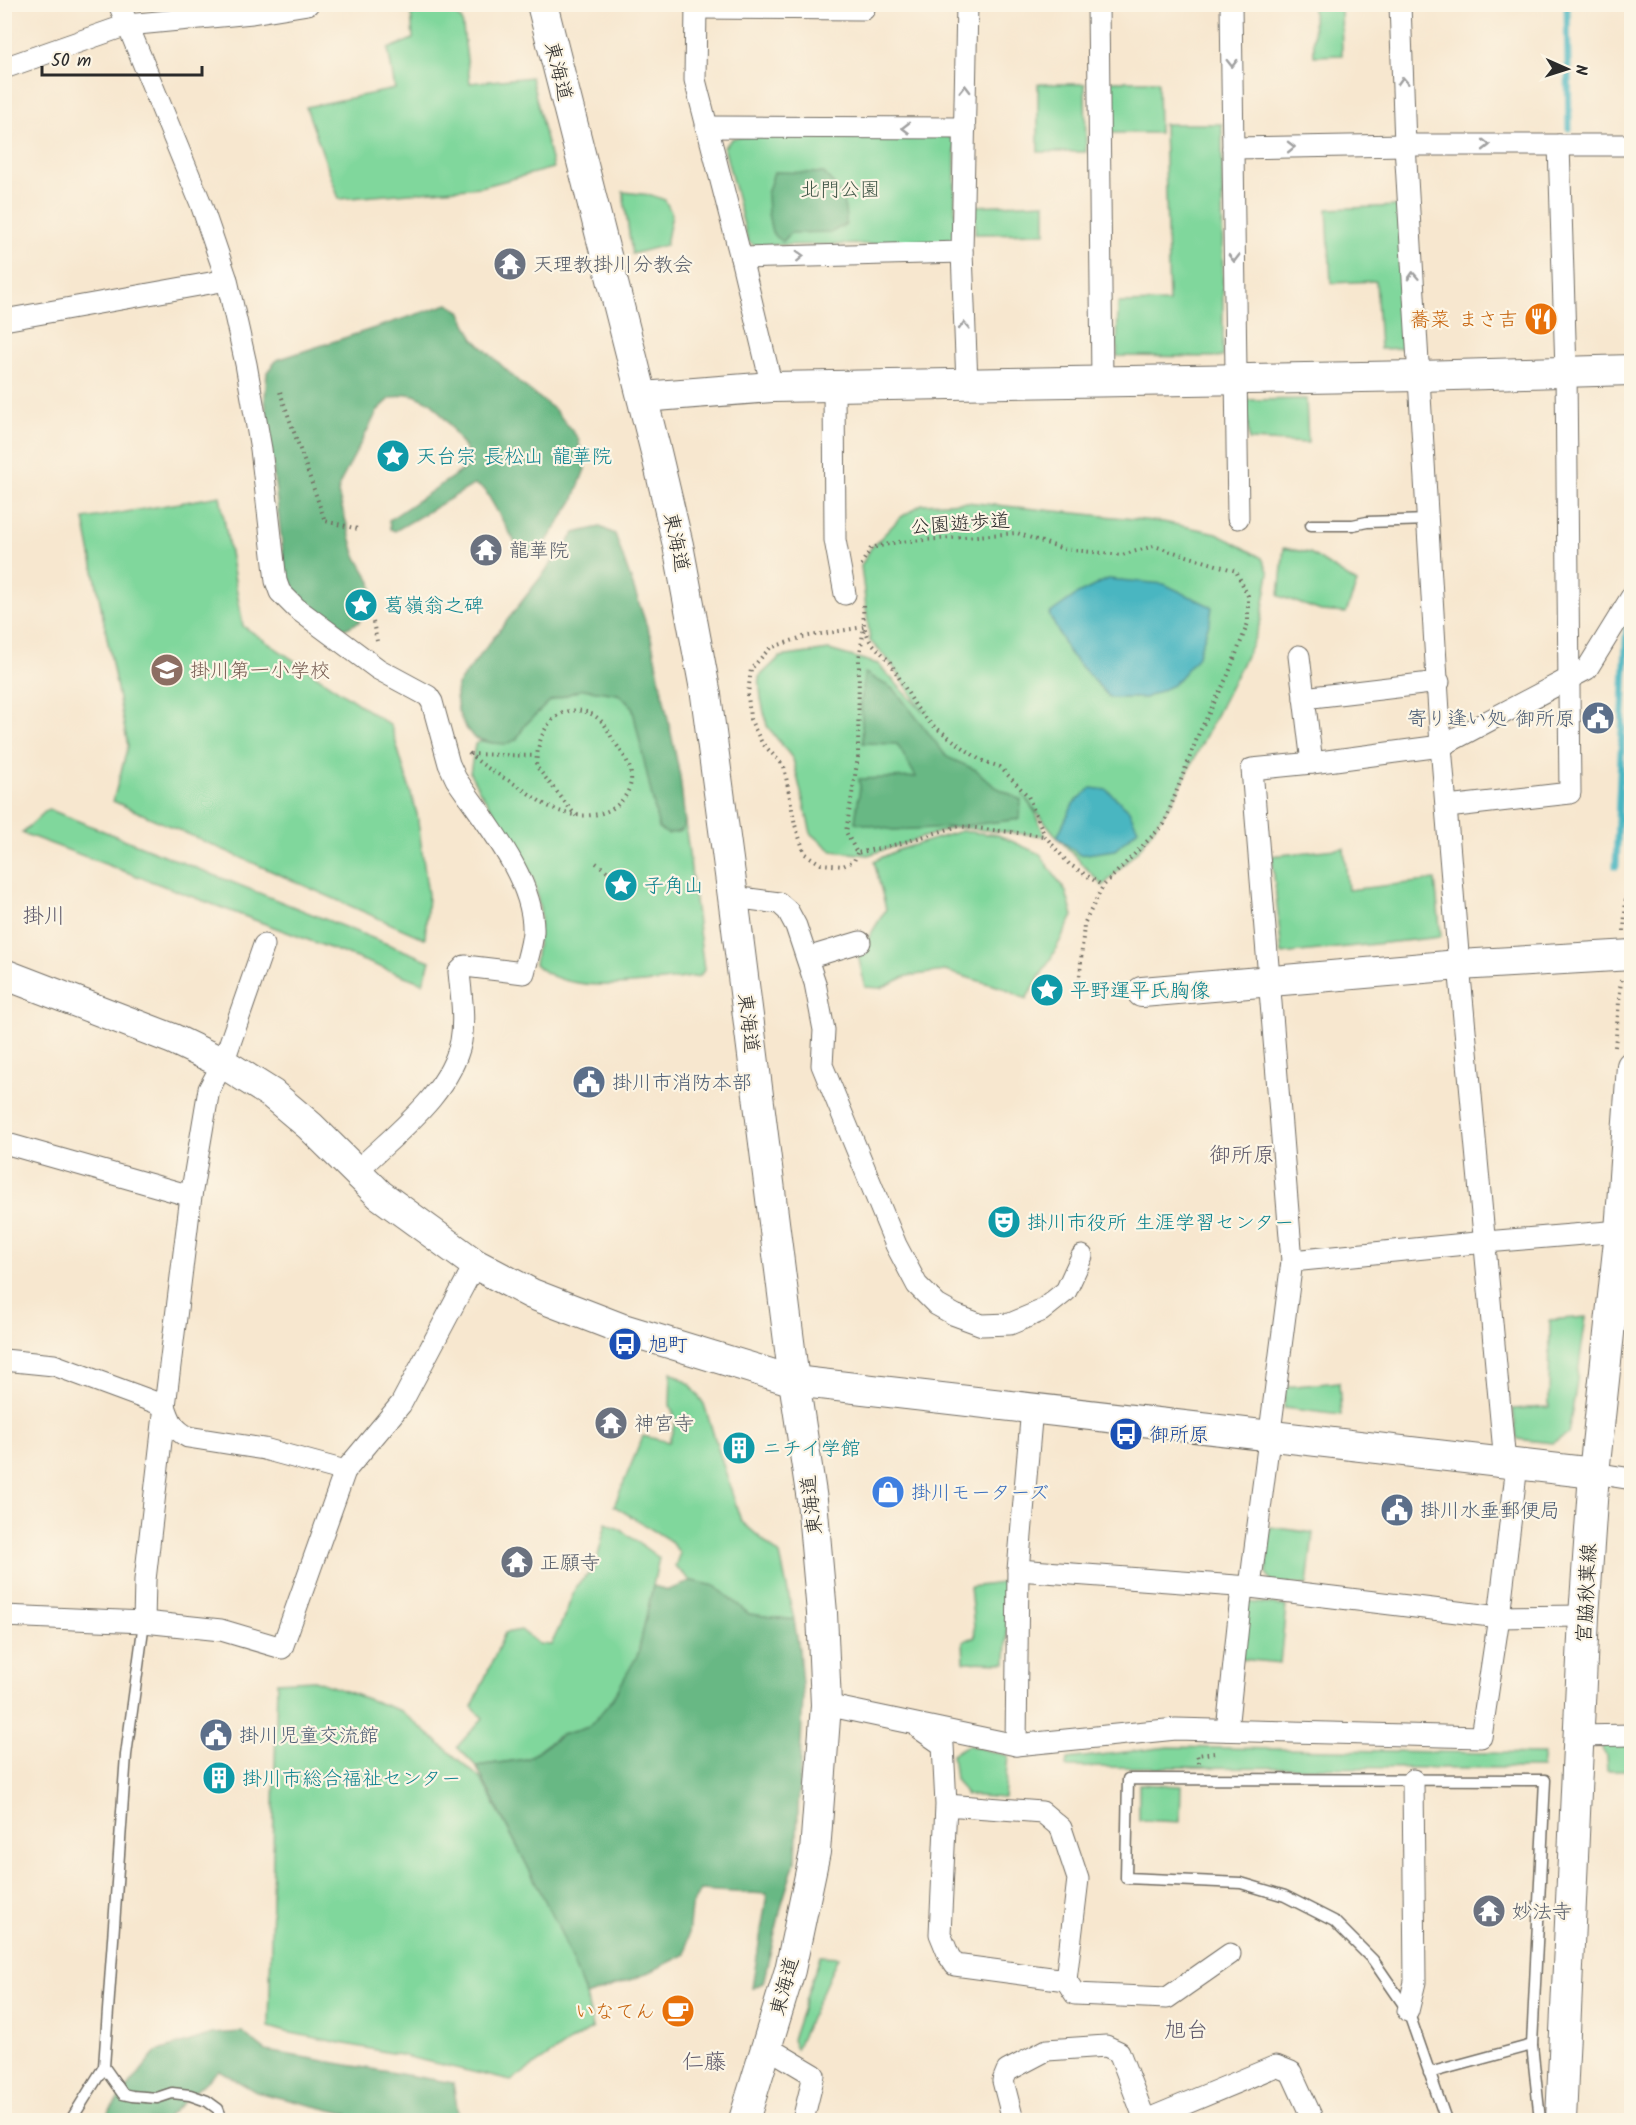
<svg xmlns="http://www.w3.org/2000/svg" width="1636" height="2125" font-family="Kalam,'Klee One',sans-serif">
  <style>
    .green { fill: #80d79c; stroke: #568164; stroke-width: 1.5 }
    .forest { fill: #68b884; stroke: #4a7258; stroke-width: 1.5 }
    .water { fill: #48b6c1; stroke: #3a7076; stroke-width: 1.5 }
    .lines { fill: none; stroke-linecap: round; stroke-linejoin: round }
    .stream { stroke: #48b6c1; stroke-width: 7 }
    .lane-casing { stroke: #726d64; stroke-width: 13 }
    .street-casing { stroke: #726d64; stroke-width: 23 }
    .secondary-casing { stroke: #726d64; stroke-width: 32 }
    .path { stroke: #726d64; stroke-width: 4; stroke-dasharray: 1.5 4.5; stroke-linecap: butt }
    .lane { stroke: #fff; stroke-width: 10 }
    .street { stroke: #fff; stroke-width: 21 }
    .secondary { stroke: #fff; stroke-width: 30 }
    .oneway { stroke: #a0a0a0 }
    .labels { text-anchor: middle; stroke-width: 4.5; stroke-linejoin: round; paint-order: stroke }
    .street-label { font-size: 20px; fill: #2b2b2b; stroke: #fcf5e5 }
    .park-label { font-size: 20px; fill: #405647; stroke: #fcf5e5 }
    .worship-label { font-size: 20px; fill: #5b616d; stroke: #fcf5e5; text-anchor: start }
    .food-label { font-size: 20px; fill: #c56008; stroke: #fcf5e5; text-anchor: end }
    .culture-label { font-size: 20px; fill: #0d838f; stroke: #fcf5e5; text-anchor: start }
    .education-label { font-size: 20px; fill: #785e54; stroke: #fcf5e5; text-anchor: start }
    .service-label { font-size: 20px; fill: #4e5e75; stroke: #fcf5e5; text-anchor: start }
    .transit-label { font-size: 20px; fill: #164399; stroke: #fcf5e5; text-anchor: start }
    .shop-label { font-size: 20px; fill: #366cbe; stroke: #fcf5e5; text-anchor: start }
    .quarter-label { font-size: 22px; fill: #605b6c; stroke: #fcf5e5 }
  </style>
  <rect width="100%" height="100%" fill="#fcf5e5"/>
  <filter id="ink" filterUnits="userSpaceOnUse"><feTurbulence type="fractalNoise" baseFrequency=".0167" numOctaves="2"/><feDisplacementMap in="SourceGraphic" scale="12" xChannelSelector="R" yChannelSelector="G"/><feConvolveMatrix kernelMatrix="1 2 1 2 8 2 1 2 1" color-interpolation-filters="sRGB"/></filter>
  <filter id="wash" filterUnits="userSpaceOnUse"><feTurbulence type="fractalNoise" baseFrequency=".008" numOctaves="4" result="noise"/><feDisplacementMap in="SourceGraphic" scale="24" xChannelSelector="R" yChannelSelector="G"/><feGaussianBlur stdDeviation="1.35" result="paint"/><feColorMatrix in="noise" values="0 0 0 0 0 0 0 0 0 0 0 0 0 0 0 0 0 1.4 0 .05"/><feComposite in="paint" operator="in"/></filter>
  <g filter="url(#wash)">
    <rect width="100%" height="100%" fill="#f7e7cf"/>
    <g class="green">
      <path d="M438,5h5l19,15 8,63 61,-6 22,91 -72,19 -142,12 -33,-92 89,-18 -7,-40 25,-10 -2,-28z"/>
      <path d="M1313,5h28l1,50 -28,1z"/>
      <path d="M1109,81h49l1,52h-50z"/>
      <path d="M1038,84h47l1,68h-48z"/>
      <path d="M1164,124h58l1,233 -106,-1 1,-53 51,-1z"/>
      <path d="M772,134h175l8,9v94l-7,7 -194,1 -6,-4 -24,-94 9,-9z"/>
      <path d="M623,192l28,3 14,5 7,14 -6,31 -34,9z"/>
      <path d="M1045,203v30l-70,1v-28z"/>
      <path d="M1399,206l6,142 -25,1 -4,-68 -45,2 -4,-74z"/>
      <path d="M1306,399l2,44 -59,-3 -3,-40z"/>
      <path d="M220,496l23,130 148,100 26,88 11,81 -3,44 -312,-138 15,-55 -44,-227z"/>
      <path d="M966,502l197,20 54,11 45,25 7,15 -8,47 -7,20 -80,159 -34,49 -37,38 -46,-49 -34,-42 12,17 10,24 -90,-9 -87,28 -36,-4 -21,-18 -18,-74 -26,-33 -6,-27 -2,-22 21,-20 49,-7 49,14 45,48 -33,-50 -20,-21 -9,-75 10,-18 30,-31 21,-13z"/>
      <path d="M1284,548l26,5 47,30 -11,30 -25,-2 -42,-15z"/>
      <path d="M583,689l35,5 14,12 10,41 39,84 4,-8 19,147 -4,6c-43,5 -132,23 -165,-12l6,-48 -6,-32 -12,-29 -44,-65 -9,-17 5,-29 6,-3 12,2 23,-3 9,-15 25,-24z"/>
      <path d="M48,809l382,152 -7,22 -401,-150z"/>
      <path d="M961,831l37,4 42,19 26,38 7,24 -23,44 -24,39 -26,-12 -55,-16 -38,5 -26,12 -16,-1 -7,-32 28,-46 -12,-48 24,-11z"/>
      <path d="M1344,848l4,42 87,-10 6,57 -159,17 -10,-98z"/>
      <path d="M1586,1317l-11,77 -7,40 -16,9 -35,-4 -4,-30 36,-2 1,-87z"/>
      <path d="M671,1372l19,12 14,20 37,117 39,34 14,65 -45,-6 -34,-28 -24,-5 -16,-15 5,-13 -11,-13 -55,-34 29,-70 26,6 7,-22 -6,-15z"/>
      <path d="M1339,1382l2,33 -57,-7 1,-21z"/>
      <path d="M606,1523l15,7 38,28 -21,96 -8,18 -21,34 -20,21 -31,9 -31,23 -51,7 -19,-19 26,-29 -11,-11 33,-74 16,-3 18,14 12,1 14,-30 11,-29 19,-18z"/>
      <path d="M1270,1527l43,6 -6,52 -35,-3 -6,-8z"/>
      <path d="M1009,1582l-3,81 -42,-1 -1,-21 12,-4 -5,-50z"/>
      <path d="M1247,1602l39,4 -6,57 -39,-4z"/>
      <path d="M314,1680l87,31 80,68 51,95 49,98 12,56 -25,15 -57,38 -120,-28 -105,-21 -17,-5 8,-345z"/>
      <path d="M1605,1735h26v35h-24l-1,-14 -4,-7z"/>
      <path d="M968,1745l40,11 -4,42 -38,-3 -11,-16 -3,-25z"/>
      <path d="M1168,1747l376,7 -2,14 -476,-1 1,-8z"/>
      <path d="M1139,1784l42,2 -1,36 -41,-2z"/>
      <path d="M820,1956l18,1 -42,92 -4,-9z"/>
    </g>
    <g class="forest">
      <path d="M774,172l50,1c16,17 22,28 22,51l-14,8 -42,1 -7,9 -11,-9 -4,-20 -1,-19z"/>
      <path d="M448,304l12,7 14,28 46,44 35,27 23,28 7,31 -12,32 -30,46 -11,5 -12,-1 -35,-61 -10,-6 -80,47 -5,-2 -1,-9 81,-55v-8l-21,-33 -17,-21 -18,-8 -7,-1 -17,5 -12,11 -38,73 -2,10 17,61 16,28 2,14 -14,26 -14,7c-26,-17 -51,-27 -60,-59l-20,-171 2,-27 10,-12z"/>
      <path d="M600,527l15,7 36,104 29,138 5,47 -4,8 -13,3 -9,-5 -27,-123 -14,-12 -35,-5 -33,12 -25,24 -9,15 -10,4 -13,-1 -19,-5 -10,-13 -6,-14 -2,-16 1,-10 118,-152z"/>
      <path d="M865,673l30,17 52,67 29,13 18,16 27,14 -1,19 -65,8 -62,3 -38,-8 5,-35 -1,-8 57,-2 -19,-33 -34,-1 -2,-41z"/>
      <path d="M693,1581l22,5 34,28 45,6 5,29 4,48 -7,161 -13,42 -20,83 -11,5 15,-94 -67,-4 -9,17 -5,47 -40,20 -60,22 -28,-70 -82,-160 51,-7 35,-24 27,-8 23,-27 26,-46 15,-68 15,4z"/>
      <path d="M242,2032l24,19 187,32 6,37h-107l-4,-6 -92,-22 -37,-22 -51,46 1,4h-66l10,-14 43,-54 56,-18z"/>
    </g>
    <g class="water">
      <path d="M1108,579l56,5 48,23 -2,14 -13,37 -24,27 -28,13h-35l-41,-45 -20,-39 27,-19z"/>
      <path d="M1091,788l16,2 21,19 10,20 -23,21 -35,5 -23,-18 16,-33z"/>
    </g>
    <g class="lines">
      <g class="stream">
        <path d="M1567,4l2,124"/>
        <path d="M1616,866l11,-244"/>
      </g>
    </g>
  </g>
  <g filter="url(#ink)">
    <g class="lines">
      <defs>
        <g id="lane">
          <path d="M1311,525h42l14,-3 62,-2"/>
          <path d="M144,1622l-18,133 -22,312 19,27 9,2 25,2 15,-5 18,2 17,6 11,8 4,11"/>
          <path d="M1532,2045l8,75"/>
          <path d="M1429,2073l103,-28 13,-265 -417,-1 -2,99 115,5 44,13 49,25 39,39 35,51 38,109"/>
          <path d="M71,2120l33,-53"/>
        </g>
        <g id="street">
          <path d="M119,4l82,200 26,76 19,84 15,85 15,132 4,11 16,16 82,61 50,27 4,6 17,62 7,15c28,41 79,101 77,153 -1,13 -6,28 -9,41l-59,-7 -6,6c2,22 6,46 2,69 -11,54 -67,93 -105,131"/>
          <path d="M696,4l-1,76 46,178 31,129"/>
          <path d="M1098,4l4,378"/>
          <path d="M1231,4l7,514"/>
          <path d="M1400,4l5,141 36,601 18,219 46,498"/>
          <path d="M696,8l168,1"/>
          <path d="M4,68l123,-43 125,-12 56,-9"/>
          <path d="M706,127l259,1"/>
          <path d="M1233,148l172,-3h227"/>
          <path d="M741,258l221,-6"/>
          <path d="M4,320l223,-40"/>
          <path d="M967,384l-5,-132 5,-248"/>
          <path d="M834,386l1,154 10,54"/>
          <path d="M1299,656l13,107"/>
          <path d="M1304,698l135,-16"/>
          <path d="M1447,807l123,-14 -4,-422 -7,-226"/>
          <path d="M733,897l46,6 9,8 8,15 19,57 9,47 -2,35 74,180 21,40 20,20 18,10 27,10 28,-1 31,-13 25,-20 16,-35"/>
          <path d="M807,958l53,-16"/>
          <path d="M4,1143l187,53"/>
          <path d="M1292,1261l-40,-492 60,-6 129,-17 146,-77 45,-73"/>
          <path d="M4,1360l50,5 111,41c5,15 8,23 23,31l76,12 81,22"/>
          <path d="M1594,1473l38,6"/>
          <path d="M1018,1570l232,17 249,30 85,-1"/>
          <path d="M1250,1587l42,-326 194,-19 134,-11 11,2"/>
          <path d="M4,1616l140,6 1,-42 20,-174 26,-210 18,-107 14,-26 41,-118"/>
          <path d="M144,1622l77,8 61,18 63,-177 56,-67 74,-140"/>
          <path d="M826,1705l190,40 160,-16 305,8 18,-120 18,-152"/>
          <path d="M920,1729l23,16 3,60 -6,129 9,22 6,9 111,15 12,-101 -17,-51 -19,-16 -96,-7"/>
          <path d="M1227,1730l15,-143"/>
          <path d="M1579,1736l53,-1"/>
          <path d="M1016,1745l2,-175 14,-162"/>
          <path d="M1066,1980l9,14 92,4 63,-44"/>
          <path d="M1408,2011l7,-29 -2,-202"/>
          <path d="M767,2047l47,28 -11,45"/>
          <path d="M1013,2120l-10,-39 4,-10 40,-21 59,-4 13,6 26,68"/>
          <path d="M1146,2120l130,-54 15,6 22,48"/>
        </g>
        <g id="secondary">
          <path d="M542,4l114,448 22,93 28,150 27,202 61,484 18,119 10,113 4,92 -11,147 -25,118 -46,150"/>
          <path d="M643,397l129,-10 647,-11 213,-6"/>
          <path d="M4,974l169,65 50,24 49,31 38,32 70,69 95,69 57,30 88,34 174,53 800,92"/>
          <path d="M1142,992l317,-27 173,-10"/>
          <path d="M1561,2120l23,-504 10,-143 26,-242 12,-165"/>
        </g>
      </defs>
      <use href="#lane" class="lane-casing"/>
      <use href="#street" class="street-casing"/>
      <use href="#secondary" class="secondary-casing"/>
      <g class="path">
        <path d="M1631,4l1,3"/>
        <path d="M280,392l45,129 33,8"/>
        <path d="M861,565l10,-17 27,-6 119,-9 46,16 59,6 32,-9 82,25 12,25v27l-20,52 -29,58 -35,91 -61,62 -19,38 -5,62 3,3 35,1"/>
        <path d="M863,605l1,22 6,14 20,21 26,45 15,17 49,36 20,7 28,29 17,40 24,28 34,22"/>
        <path d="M373,622l4,19"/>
        <path d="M469,753c14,14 32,23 49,33 11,7 22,17 34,22 27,13 67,11 78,-22 5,-18 -7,-32 -17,-46 -3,-5 -5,-11 -9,-16 -11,-13 -29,-18 -45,-9 -17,10 -22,32 -23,51l40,50"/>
        <path d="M470,754l66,2"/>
        <path d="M857,853l-3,8 -11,5 -22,-2 -16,-10 -10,-29 -11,-59 -22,-23 -12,-24 -2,-25 3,-25 19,-21 33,-11 61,-10 -5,32 -1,98 -12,75 11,21 41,-9 61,-18 86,10"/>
        <path d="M596,863l19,14"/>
        <path d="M1624,931l8,-140"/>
        <path d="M1615,1047l6,-67"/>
        <path d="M1199,1763l-2,-8 17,-2"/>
      </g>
      <use href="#lane" class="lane"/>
      <use href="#street" class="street"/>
      <use href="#secondary" class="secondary"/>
    </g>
    <defs><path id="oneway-chevron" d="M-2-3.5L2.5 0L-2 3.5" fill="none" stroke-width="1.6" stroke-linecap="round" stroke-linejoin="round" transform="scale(1.5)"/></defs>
    <g class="oneway">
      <use href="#oneway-chevron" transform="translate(1232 63) rotate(89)"/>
      <use href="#oneway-chevron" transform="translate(1403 81) rotate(-92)"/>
      <use href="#oneway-chevron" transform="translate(965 89) rotate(-89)"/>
      <use href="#oneway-chevron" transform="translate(906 128) rotate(-180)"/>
      <use href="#oneway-chevron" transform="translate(1486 145)"/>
      <use href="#oneway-chevron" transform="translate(1291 147) rotate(-1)"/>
      <use href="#oneway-chevron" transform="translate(800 256) rotate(-2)"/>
      <use href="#oneway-chevron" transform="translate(1234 258) rotate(89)"/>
      <use href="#oneway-chevron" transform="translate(1413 276) rotate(-93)"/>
      <use href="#oneway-chevron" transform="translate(964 326) rotate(-92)"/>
    </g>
  </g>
  <defs>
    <symbol id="temple-disc" viewBox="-11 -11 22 22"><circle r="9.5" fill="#6b7280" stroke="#fcf5e5"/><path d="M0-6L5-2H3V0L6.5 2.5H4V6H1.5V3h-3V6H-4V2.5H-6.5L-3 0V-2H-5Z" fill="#fff"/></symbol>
    <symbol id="restaurant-disc" viewBox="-11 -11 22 22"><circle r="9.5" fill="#e8710a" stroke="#fcf5e5"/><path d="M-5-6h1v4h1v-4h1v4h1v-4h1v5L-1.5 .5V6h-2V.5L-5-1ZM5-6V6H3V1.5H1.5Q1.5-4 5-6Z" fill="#fff"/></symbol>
    <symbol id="sight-disc" viewBox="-11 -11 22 22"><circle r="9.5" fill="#0f9aa8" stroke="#fcf5e5"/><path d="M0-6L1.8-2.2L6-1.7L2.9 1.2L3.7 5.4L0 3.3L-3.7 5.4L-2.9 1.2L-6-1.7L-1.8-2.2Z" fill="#fff"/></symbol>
    <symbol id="school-disc" viewBox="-11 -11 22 22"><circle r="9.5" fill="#8d6e63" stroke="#fcf5e5"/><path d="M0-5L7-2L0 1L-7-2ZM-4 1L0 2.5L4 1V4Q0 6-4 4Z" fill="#fff"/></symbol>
    <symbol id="civic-disc" viewBox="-11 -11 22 22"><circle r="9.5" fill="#5c6f8a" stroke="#fcf5e5"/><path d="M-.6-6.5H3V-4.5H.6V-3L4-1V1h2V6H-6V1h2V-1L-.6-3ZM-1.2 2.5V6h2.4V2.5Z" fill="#fff"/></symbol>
    <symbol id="theatre-disc" viewBox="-11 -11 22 22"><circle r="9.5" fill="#0f9aa8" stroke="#fcf5e5"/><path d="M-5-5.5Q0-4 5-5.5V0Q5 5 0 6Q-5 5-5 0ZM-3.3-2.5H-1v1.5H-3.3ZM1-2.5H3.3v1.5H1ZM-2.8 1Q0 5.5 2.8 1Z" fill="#fff"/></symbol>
    <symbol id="bus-disc" viewBox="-11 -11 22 22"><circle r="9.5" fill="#1a4fb4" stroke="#fcf5e5"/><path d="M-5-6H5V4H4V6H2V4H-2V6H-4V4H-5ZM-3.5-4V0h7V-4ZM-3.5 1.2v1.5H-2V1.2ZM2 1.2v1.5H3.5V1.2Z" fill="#fff"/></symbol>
    <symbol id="building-disc" viewBox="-11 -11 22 22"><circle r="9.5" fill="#0f9aa8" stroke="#fcf5e5"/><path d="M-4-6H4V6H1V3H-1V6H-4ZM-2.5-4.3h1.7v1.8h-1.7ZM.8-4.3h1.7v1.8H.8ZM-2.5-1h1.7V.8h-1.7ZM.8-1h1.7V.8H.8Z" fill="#fff"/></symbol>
    <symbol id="shop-disc" viewBox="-11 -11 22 22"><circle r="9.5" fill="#3f7fe0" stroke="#fcf5e5"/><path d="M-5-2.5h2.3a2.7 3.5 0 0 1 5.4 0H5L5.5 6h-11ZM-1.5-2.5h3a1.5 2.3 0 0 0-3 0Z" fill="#fff"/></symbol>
    <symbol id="cafe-disc" viewBox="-11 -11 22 22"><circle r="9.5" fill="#e8710a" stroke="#fcf5e5"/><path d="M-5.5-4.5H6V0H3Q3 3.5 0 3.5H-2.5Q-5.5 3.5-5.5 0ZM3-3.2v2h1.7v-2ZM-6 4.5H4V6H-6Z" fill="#fff"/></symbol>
  </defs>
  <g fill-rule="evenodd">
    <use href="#temple-disc" x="491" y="245" width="38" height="38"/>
    <use href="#restaurant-disc" x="1522" y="300" width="38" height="38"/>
    <use href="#sight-disc" x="374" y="437" width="38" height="38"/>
    <use href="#temple-disc" x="467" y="531" width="38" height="38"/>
    <use href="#sight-disc" x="342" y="586" width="38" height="38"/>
    <use href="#school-disc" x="148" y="651" width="38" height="38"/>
    <use href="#civic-disc" x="1579" y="699" width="38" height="38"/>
    <use href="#sight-disc" x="602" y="866" width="38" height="38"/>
    <use href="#sight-disc" x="1028" y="971" width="38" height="38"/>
    <use href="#civic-disc" x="570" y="1063" width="38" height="38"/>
    <use href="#theatre-disc" x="985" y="1203" width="38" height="38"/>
    <use href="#bus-disc" x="606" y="1325" width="38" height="38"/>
    <use href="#temple-disc" x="592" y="1404" width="38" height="38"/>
    <use href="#bus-disc" x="1107" y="1415" width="38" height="38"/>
    <use href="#building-disc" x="720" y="1429" width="38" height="38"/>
    <use href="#shop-disc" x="869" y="1473" width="38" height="38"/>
    <use href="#civic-disc" x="1378" y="1491" width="38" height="38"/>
    <use href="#temple-disc" x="498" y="1543" width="38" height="38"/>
    <use href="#civic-disc" x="197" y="1716" width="38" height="38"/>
    <use href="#building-disc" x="200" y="1759" width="38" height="38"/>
    <use href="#temple-disc" x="1470" y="1892" width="38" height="38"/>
    <use href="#cafe-disc" x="659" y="1992" width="38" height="38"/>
  </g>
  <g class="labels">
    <g class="street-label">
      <text transform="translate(559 71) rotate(76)" y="7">東海道</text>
      <text transform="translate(960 523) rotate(-4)" y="7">公園遊歩道</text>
      <text transform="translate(677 542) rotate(78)" y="7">東海道</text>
      <text transform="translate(749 1023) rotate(83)" y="7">東海道</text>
      <text transform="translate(811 1505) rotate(-97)" y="7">東海道</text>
      <text transform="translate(1586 1593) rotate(-87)" y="7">宮脇秋葉線</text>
      <text transform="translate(784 1986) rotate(-75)" y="7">東海道</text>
    </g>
    <g class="park-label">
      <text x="840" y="196">北門公園</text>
    </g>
    <g class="worship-label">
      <text x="533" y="271">天理教掛川分教会</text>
      <text x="509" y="557">龍華院</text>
      <text x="634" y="1430">神宮寺</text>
      <text x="540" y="1569">正願寺</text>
      <text x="1512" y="1918">妙法寺</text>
    </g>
    <g class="food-label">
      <text x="1518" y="326">蕎菜 まさ吉</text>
      <text x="655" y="2018">いなてん</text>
    </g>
    <g class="culture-label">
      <text x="416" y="463">天台宗 長松山 龍華院</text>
      <text x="384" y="612">葛嶺翁之碑</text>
      <text x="644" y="892">子角山</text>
      <text x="1070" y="997">平野運平氏胸像</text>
      <text x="1027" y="1229">掛川市役所 生涯学習センター</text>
      <text x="762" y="1455">ニチイ学館</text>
      <text x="242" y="1785">掛川市総合福祉センター</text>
    </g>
    <g class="education-label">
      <text x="190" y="677">掛川第一小学校</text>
    </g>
    <g class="service-label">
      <text x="1575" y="725" text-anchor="end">寄り逢い処 御所原</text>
      <text x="612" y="1089">掛川市消防本部</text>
      <text x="1420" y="1517">掛川水垂郵便局</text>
      <text x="239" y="1742">掛川児童交流館</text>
    </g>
    <g class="transit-label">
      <text x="648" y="1351">旭町</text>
      <text x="1149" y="1441">御所原</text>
    </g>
    <g class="shop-label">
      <text x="911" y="1499">掛川モーターズ</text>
    </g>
    <g class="quarter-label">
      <text x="44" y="923">掛川</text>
      <text x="1242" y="1162">御所原</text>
      <text x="1186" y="2037">旭台</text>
      <text x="704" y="2069">仁藤</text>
    </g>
  </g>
  <rect width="1636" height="2125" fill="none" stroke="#fcf5e5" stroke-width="24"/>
  <g transform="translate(1567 69) rotate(93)" stroke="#fcf5e5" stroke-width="4.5" paint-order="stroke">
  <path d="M0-4.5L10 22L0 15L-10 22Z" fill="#2b2b2b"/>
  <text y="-9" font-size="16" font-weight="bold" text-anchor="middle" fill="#2b2b2b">N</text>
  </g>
  <path d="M42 66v9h160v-9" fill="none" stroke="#2b2b2b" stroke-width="3"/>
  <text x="51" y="66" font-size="18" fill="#2b2b2b" stroke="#fcf5e5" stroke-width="4.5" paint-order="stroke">50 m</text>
</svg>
